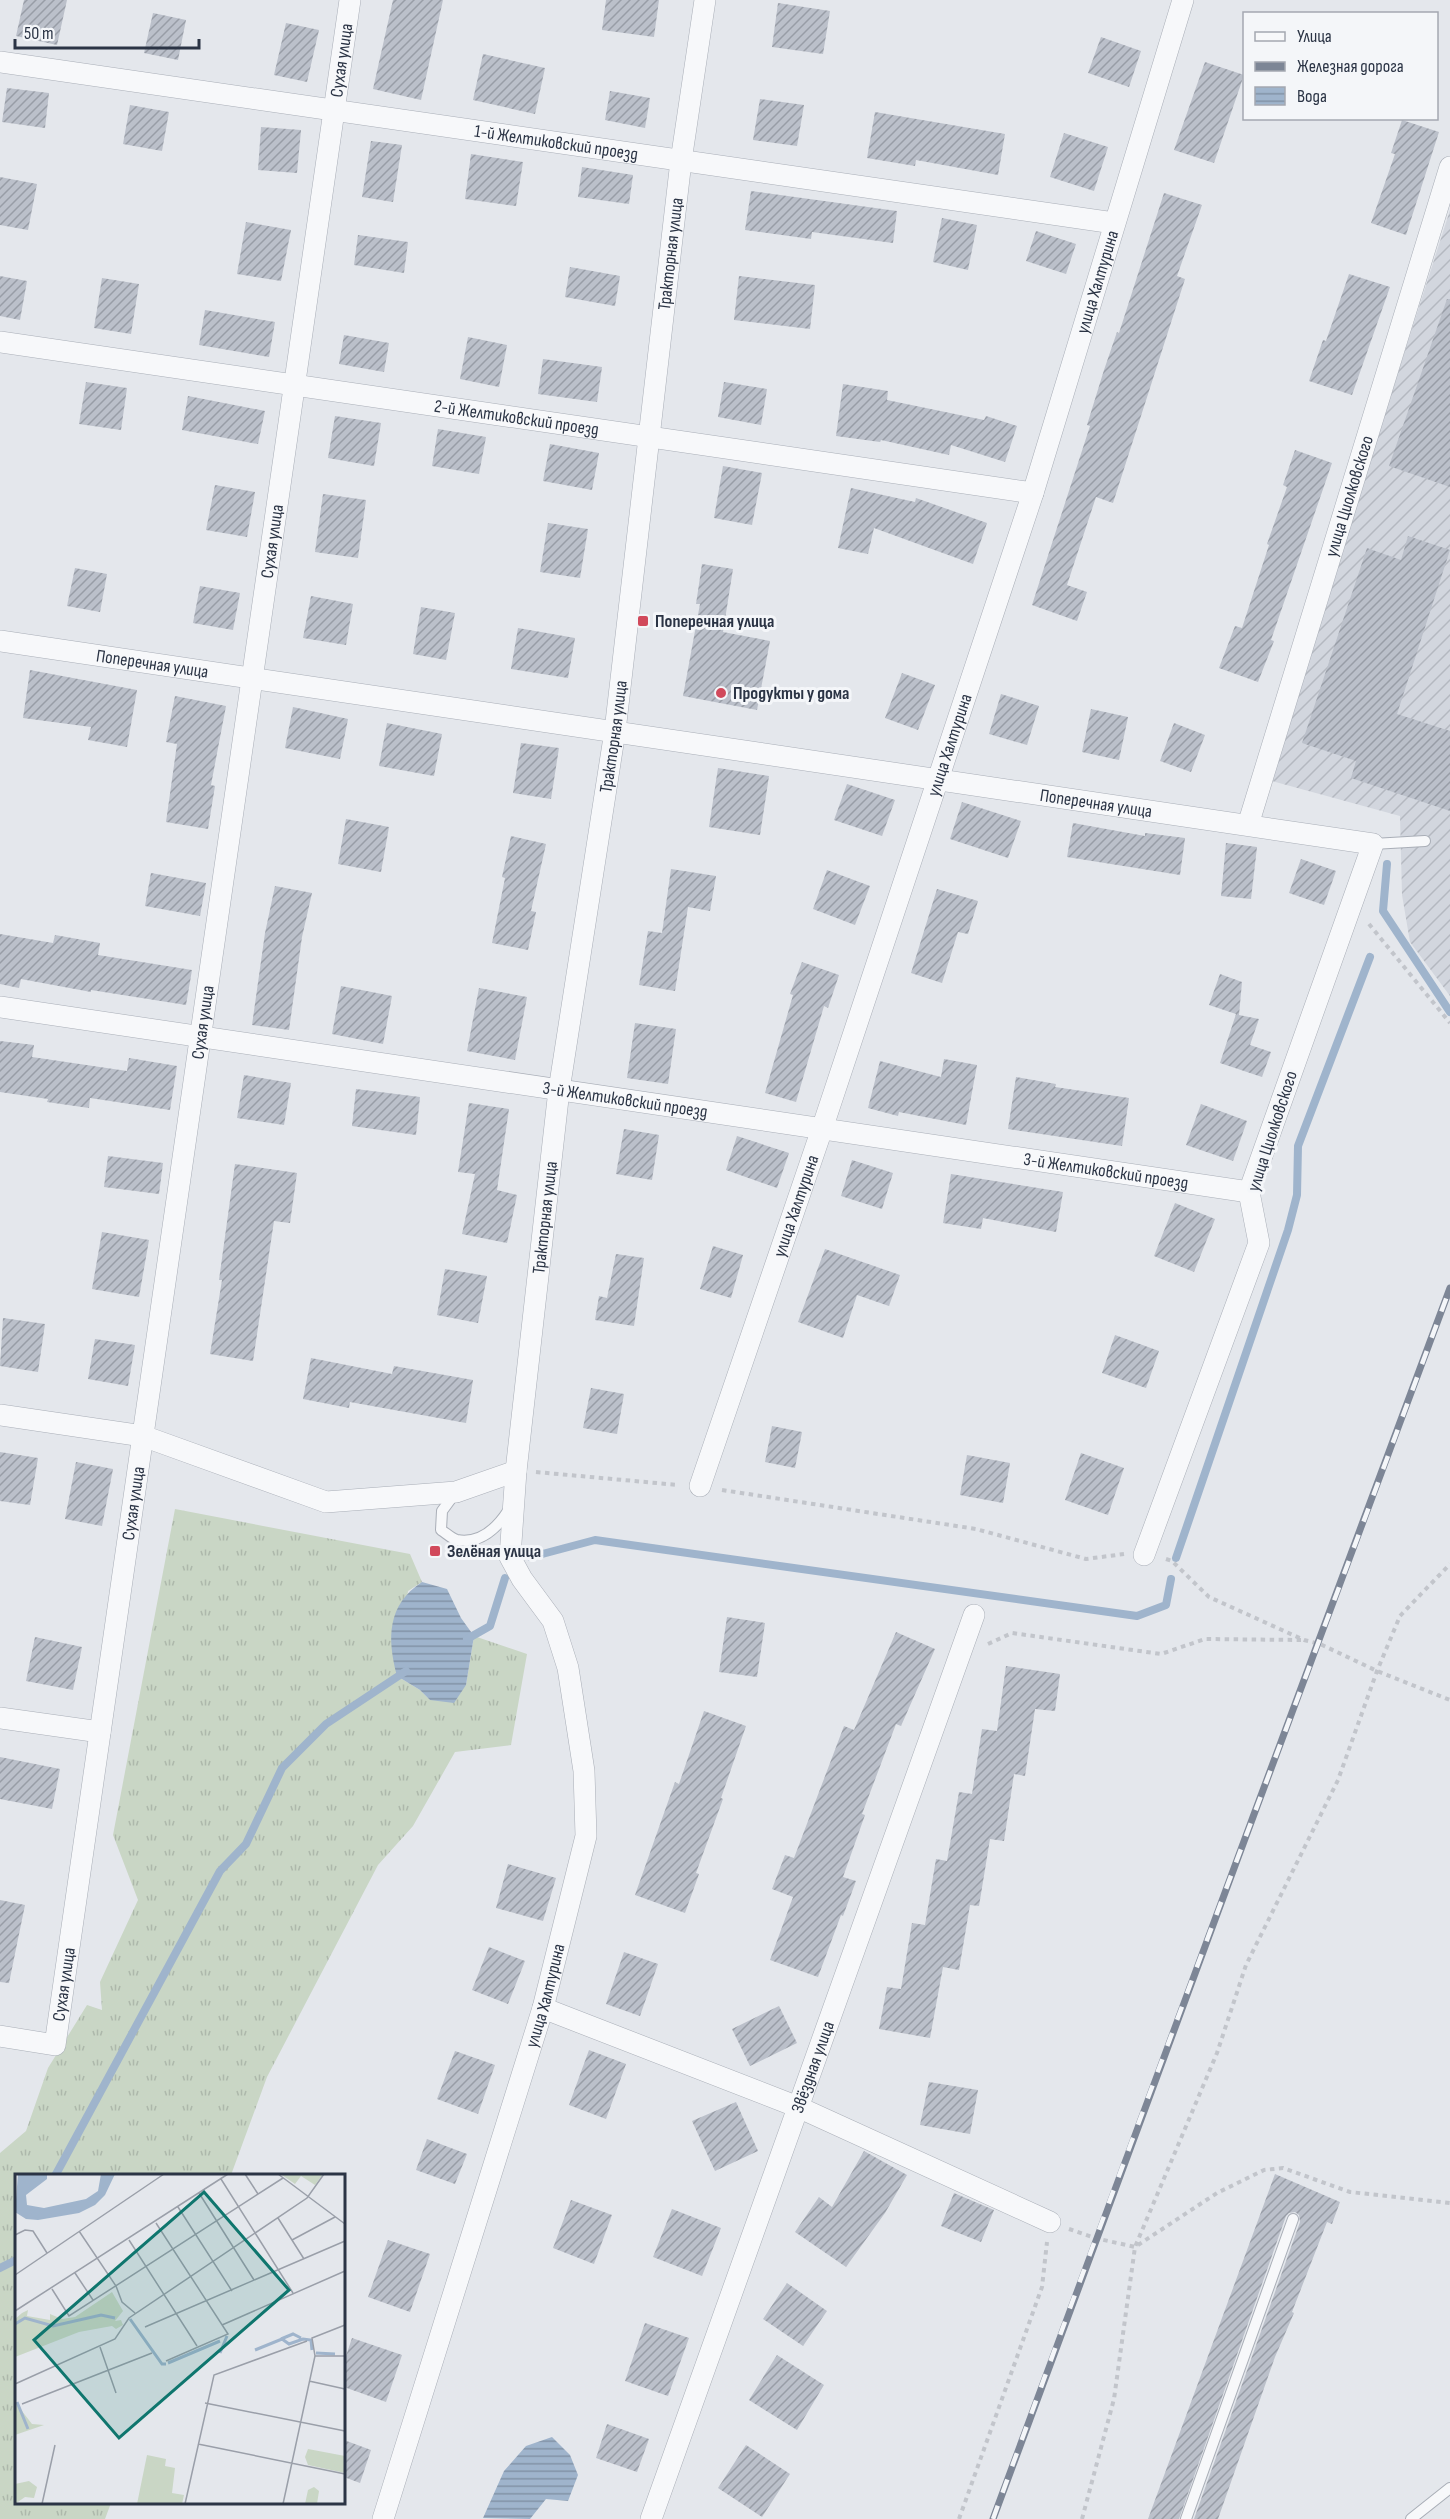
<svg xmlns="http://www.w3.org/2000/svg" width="1450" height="2519" font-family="'Sofia Sans Condensed',sans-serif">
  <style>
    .industrial { fill: url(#industrial-furrows) }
    .grass { fill: url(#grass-tufts) }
    .water { fill: url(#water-rules) }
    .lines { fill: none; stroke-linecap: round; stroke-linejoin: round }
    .stream { stroke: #9fb4cc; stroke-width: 8 }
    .building { fill: url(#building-hatch) }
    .service-casing { stroke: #a9aeb7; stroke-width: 12 }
    .minor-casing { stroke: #a9aeb7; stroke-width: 22 }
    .path { stroke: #c2c5cb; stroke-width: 4; stroke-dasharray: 4.5 4.5; stroke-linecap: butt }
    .service { stroke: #f7f8fa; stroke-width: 10 }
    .minor { stroke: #f7f8fa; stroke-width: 21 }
    .rail-casing { stroke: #7d8696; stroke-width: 7 }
    .rail { stroke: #f4f6f9; stroke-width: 4.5; stroke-dasharray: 14; stroke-linecap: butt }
    .poi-dot { fill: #d1495b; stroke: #f4f6f9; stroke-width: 2 }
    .labels { text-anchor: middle; stroke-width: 6; stroke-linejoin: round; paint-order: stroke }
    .street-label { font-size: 18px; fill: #2b3445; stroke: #f4f6f9 }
    .poi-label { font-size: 18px; font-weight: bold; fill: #2b3445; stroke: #f4f6f9; text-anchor: start }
    .inset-river { fill: none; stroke: #9fb4cc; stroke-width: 3 }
    .inset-road { fill: none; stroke: #9a9fa9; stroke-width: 1.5 }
    .view { fill: #0f766e; fill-opacity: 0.15; stroke: #0f766e; stroke-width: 3 }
    .inset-edge { fill: none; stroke: #2b3445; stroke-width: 3 }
  </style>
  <defs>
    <pattern id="industrial-furrows" width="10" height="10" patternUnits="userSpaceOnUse" patternTransform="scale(1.5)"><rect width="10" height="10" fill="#d2d6de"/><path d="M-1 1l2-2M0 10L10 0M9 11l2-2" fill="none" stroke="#b4b8c0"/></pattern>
    <pattern id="grass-tufts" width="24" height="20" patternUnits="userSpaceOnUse" patternTransform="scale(1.5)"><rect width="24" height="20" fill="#c9d6c5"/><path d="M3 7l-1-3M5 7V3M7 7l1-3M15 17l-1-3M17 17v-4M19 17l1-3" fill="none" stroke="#adb8ab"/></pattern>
    <pattern id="water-rules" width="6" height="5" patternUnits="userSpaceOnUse" patternTransform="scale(1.5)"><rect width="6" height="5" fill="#9fb4cc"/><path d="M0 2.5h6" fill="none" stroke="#8293a7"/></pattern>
    <pattern id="building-hatch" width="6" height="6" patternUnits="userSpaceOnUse" patternTransform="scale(1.5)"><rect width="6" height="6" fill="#bbc0ca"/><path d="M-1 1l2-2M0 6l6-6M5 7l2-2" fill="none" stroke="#989da6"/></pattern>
  </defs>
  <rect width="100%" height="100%" fill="#e4e7ec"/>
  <path class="industrial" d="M1450,210v786l-40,-54 -8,-47 -2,-79 -132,-36z"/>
  <path class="grass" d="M175,1509l235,45 12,28 -14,9 -11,85 23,14 10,10 36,-15 8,-49 53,18 -16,91 -56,7 -42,74 -35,39 -111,212 -36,98 -215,1v326l95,1 -6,16h-105v-366l26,-22 22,-63 39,-63 15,5 -2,-28 38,-82 -25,-65z"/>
  <g class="water">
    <path d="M422,1582l25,7 14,29 13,18 -8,49 -12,18 -24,-3 -10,-10 -23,-14c-10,-38 -10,-71 25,-94z"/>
    <path d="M552,2437l18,18 8,20 -10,26 -22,-2 -16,20 -47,-1 21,-47 22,-25z"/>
  </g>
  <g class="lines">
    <g class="stream">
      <path d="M1387,864l-4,47 67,101"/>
      <path d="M531,1557l64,-17 542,76 29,-11 5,-26"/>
      <path d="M1176,1558l112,-328 9,-35 1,-49 72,-189"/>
      <path d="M467,1639l23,-13 15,-48"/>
      <path d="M55,2176l165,-305 26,-27 36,-76 44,-44 80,-53"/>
      <path d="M0,2268l16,-8"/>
    </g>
  </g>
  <g class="building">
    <path d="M24,0h43l-10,45 -41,-9z"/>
    <path d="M393,0h50l-22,100 -48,-11z"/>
    <path d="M606,0h53l-5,37 -52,-7z"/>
    <path d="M778,3l52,8 -7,43 -51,-7z"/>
    <path d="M153,13l33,7 -8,40 -34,-7z"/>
    <path d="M286,23l33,7 -12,52 -33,-7z"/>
    <path d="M1101,37l40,14 -12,36 -41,-14z"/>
    <path d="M483,54l62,14 -10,46 -62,-14z"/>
    <path d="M1205,62l39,13 -30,88 -40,-13z"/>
    <path d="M7,88l42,5 -4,35 -43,-6z"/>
    <path d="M610,91l40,7 -5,30 -40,-8z"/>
    <path d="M760,99l44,6 -7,41 -44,-6z"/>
    <path d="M130,105l39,7 -7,39 -39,-7z"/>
    <path d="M875,112l130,22 -7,41 -82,-15 -1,6 -48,-8z"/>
    <path d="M1402,120l37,12 -33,103 -35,-12 24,-69 -4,-1z"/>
    <path d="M261,127l40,3 -4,43 -39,-3z"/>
    <path d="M1064,133l44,14 -14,44 -44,-14z"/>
    <path d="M371,141l31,4 -9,57 -31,-5z"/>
    <path d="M471,154l52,8 -7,44 -51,-7z"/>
    <path d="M582,167l51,8 -4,29 -51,-7z"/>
    <path d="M0,177l37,7 -9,46 -28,-5z"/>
    <path d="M751,191l146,20 -4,32 -81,-11 -1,7 -66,-9z"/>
    <path d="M1164,193l38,12 -25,71 8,3 -72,224 -17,-6 -29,88 20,7 -10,29 -45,-16 58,-179 -3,-1 17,-55 13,-38 2,1z"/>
    <path d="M942,218l35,7 -9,45 -35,-8z"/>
    <path d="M246,222l45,8 -10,51 -44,-7z"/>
    <path d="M1036,231l40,13 -10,30 -40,-13z"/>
    <path d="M358,235l50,7 -4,31 -50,-8z"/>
    <path d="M570,267l50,9 -5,30 -50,-9z"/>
    <path d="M1349,274l41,13 -38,108 -43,-14 14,-41 3,1z"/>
    <path d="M0,276l27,5 -7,39 -20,-4z"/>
    <path d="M739,276l76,9 -5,44 -76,-9z"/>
    <path d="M102,278l37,6 -8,50 -37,-6z"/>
    <path d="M1447,299h3v188l-61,-21z"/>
    <path d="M205,310l70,12 -6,35 -70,-12z"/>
    <path d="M344,335l45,8 -5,29 -45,-8z"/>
    <path d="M468,337l39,8 -8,42 -39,-8z"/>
    <path d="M543,359l59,8 -5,35 -59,-8z"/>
    <path d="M86,382l41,6 -6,42 -42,-6z"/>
    <path d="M724,382l43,7 -6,36 -43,-8z"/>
    <path d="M843,384l45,7 -1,9 97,20 2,-4 31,10 -12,36 -54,-17 -2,10 -68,-15 -1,2 -44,-6z"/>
    <path d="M188,396l77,15 -7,33 -76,-14z"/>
    <path d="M335,416l46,7 -7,43 -46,-8z"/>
    <path d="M438,429l48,8 -7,37 -47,-8z"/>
    <path d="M550,444l49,9 -7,37 -49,-9z"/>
    <path d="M1295,450l37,13 -61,177 3,1 -16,41 -39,-14 16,-42 7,2 27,-83 -2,-1 20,-57 -4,-2z"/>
    <path d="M723,466l39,7 -10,52 -38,-7z"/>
    <path d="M215,485l40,7 -8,45 -41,-7z"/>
    <path d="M851,488l64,14 1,-4 71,25 -14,41 -99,-36 -6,26 -30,-6z"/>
    <path d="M323,494l43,6 -8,58 -43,-6z"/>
    <path d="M548,523l40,6 -8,49 -40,-6z"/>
    <path d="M1408,536l42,14 -53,164 53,17v80l-99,-33 5,-17 -54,-18 65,-195 34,12z"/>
    <path d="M702,564l31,5 -10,63 47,9 -13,69 -74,-14 17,-92h-4z"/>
    <path d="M75,568l32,6 -7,38 -33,-6z"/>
    <path d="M200,586l40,7 -7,37 -40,-7z"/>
    <path d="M311,596l42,8 -7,41 -43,-7z"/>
    <path d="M421,607l34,6 -9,47 -33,-6z"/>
    <path d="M518,628l57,10 -7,40 -57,-9z"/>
    <path d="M30,670l107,20 -10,57 -39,-7 3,-13 -68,-9z"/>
    <path d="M902,673l33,12 -17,45 -33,-12z"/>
    <path d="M1001,694l38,12 -12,39 -38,-11z"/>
    <path d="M175,696l51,10 -15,79 4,1 -7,43 -42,-7 11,-78 -11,-2z"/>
    <path d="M293,707l55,12 -8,40 -55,-11z"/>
    <path d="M1091,709l37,8 -9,43 -37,-8z"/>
    <path d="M387,723l55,11 -8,42 -55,-10z"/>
    <path d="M1174,723l31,12 -14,37 -31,-11z"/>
    <path d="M521,743l38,5 -8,51 -38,-6z"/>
    <path d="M718,768l51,8 -9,59 -51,-8z"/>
    <path d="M847,784l48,16 -13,36 -48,-16z"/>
    <path d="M962,802l59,19 -13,37 -58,-19z"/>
    <path d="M346,819l43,8 -8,45 -43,-8z"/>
    <path d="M1073,823l72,13v-3l40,5 -5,37 -113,-18z"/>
    <path d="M511,836l35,8 -15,67 5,1 -8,38 -36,-7 13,-65 -3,-1z"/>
    <path d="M1226,843l31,4 -6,52 -30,-3z"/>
    <path d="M1301,859l35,12 -12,34 -35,-12z"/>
    <path d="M671,869l45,7 -6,35 -22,-4 -13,84 -36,-6 9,-54 14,2z"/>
    <path d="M827,870l43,16 -15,39 -42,-16z"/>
    <path d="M151,873l55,10 -6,33 -55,-10z"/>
    <path d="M275,886l37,7 -10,44 -13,93 -37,-5 13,-92z"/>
    <path d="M937,889l41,12 -10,33 -10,-2 -16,51 -31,-10z"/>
    <path d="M0,934l53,9 2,-8 45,8 -2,12 94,15 -6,35 -95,-15v2l-70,-13 -2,9 -19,-4z"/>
    <path d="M802,962l37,13 -11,33 -4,-2 -28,96 -31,-9 28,-98 -3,-1z"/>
    <path d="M1220,974l22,8 -3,33 20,4 -9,26 21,7 -9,25 -42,-14 16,-49 -27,-9z"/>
    <path d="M341,986l51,10 -9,48 -51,-10z"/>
    <path d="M479,988l48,9 -12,63 -48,-9z"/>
    <path d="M635,1023l41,6 -8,55 -41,-6z"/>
    <path d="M0,1041l34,4 -2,12 95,14 2,-13 48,8 -7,44 -80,-12 -1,10 -42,-6 1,-3 -48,-7z"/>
    <path d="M944,1059l33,6 -11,60 -67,-13 -1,4 -30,-8 12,-47 61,16z"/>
    <path d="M244,1075l47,8 -7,42 -47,-7z"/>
    <path d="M1016,1077l40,7 -1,3 74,11 -7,48 -114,-17z"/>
    <path d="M356,1089l64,8 -4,38 -64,-9z"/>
    <path d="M469,1103l40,6 -12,81 20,5 -10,48 -45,-9 13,-60 -17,-2z"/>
    <path d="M1201,1104l46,17 -14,40 -47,-16z"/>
    <path d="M624,1129l35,6 -7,45 -36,-6z"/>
    <path d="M737,1136l52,17 -12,35 -51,-18z"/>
    <path d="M108,1156l55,7 -4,31 -55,-7z"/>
    <path d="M852,1160l41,13 -11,36 -41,-13z"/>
    <path d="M235,1164l62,9 -7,50 -16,-2 -21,140 -43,-7 12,-74h-3z"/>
    <path d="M951,1174l112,18 -7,40 -73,-14 -2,11 -38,-6z"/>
    <path d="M1175,1203l40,16 -21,53 -40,-16z"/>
    <path d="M102,1232l47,8 -10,57 -47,-8z"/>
    <path d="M713,1246l30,9 -12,43 -31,-9z"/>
    <path d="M825,1249l75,26 -11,31 -32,-11 -14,43 -45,-16z"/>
    <path d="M616,1254l28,4 -10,68 -39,-6 4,-24 8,2z"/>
    <path d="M445,1269l42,7 -9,47 -41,-8z"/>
    <path d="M3,1318l42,6 -7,48 -38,-6z"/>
    <path d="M1115,1335l44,16 -13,37 -44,-15z"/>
    <path d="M95,1339l40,6 -7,41 -40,-7z"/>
    <path d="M311,1358l81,16 2,-8 79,14 -7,43 -116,-21 -1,6 -46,-9z"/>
    <path d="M591,1388l33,6 -7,40 -34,-6z"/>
    <path d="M772,1426l30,6 -7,36 -30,-6z"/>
    <path d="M0,1452l38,6 -8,47 -30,-4z"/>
    <path d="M1081,1453l43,15 -16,47 -43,-15z"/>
    <path d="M967,1455l43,8 -7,40 -43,-8z"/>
    <path d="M76,1462l37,7 -11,57 -37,-7z"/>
    <path d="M727,1617l38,6 -8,54 -38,-5z"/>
    <path d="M896,1632l39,17 -34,77 -5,-2 -34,90 3,1 -22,62 13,4 -13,35 -2,-1 -23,62 -48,-17 23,-63 -21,-8 13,-34 9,3 50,-132 10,4z"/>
    <path d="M35,1637l47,10 -9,43 -47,-9z"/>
    <path d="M1006,1666l54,8 -5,37 -20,-2 -10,67 -11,-2 -10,67 -14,-2 -11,67 -9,-1 -11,65 -16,-3 -13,71 -51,-9 8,-42 14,2 11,-66 13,2 11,-66 11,2 12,-69 13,2 10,-65 15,2z"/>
    <path d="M704,1711l42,15 -25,72 2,1 -27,74 3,1 -14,39 -50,-18 40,-113 4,2z"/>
    <path d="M0,1757l60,12 -8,40 -52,-10z"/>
    <path d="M508,1864l48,14 -13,43 -47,-13z"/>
    <path d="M0,1900l25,5 -16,78 -9,-1z"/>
    <path d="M489,1947l36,14 -17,43 -36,-14z"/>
    <path d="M624,1952l34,12 -18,52 -34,-12z"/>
    <path d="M779,2006l18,37 -47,23 -18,-37z"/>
    <path d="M589,2050l37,14 -20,55 -37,-14z"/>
    <path d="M455,2051l40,14 -17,49 -41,-15z"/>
    <path d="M929,2082l49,8 -8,44 -50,-9z"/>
    <path d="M736,2102l22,49 -43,20 -23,-50z"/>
    <path d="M427,2139l40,15 -12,30 -39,-14z"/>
    <path d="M864,2151l43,24 -22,38 -39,54 -51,-35 24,-35 13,10z"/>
    <path d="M1275,2174l65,28 -8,22 -5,-2 -35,90 2,1 -19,44 -57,162h-24l106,-297 -1,-7 -4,-3 -6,1 -3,3 -107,303h-31z"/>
    <path d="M954,2193l40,17 -13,32 -40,-16z"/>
    <path d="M571,2200l41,15 -18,49 -41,-16z"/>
    <path d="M672,2209l49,19 -19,48 -49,-19z"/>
    <path d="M388,2240l42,14 -20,58 -42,-15z"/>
    <path d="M787,2283l40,28 -24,35 -40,-27z"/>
    <path d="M645,2323l44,15 -21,58 -43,-15z"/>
    <path d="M352,2338l50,17 -16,47 -42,-15v-25z"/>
    <path d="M777,2355l47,30 -27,45 -48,-30z"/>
    <path d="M607,2424l42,15 -12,33 -41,-14z"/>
    <path d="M344,2440l27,10 -11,33 -16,-6z"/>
    <path d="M746,2445l44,29 -28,43 -44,-29z"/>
  </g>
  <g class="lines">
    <defs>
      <g id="service">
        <path d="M1373,844l52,-3"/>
        <path d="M456,1492l-14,19 -1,19c5,3 11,9 16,10 23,4 40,-12 51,-29"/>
        <path d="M1186,2519l107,-300"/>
        <path d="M1411,2519l39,-31"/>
      </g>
      <g id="minor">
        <path id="s1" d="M0,62l1114,161"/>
        <path id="s2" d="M0,342l1033,151"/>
        <path id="s3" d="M0,641l1373,203 -124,348 10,51 -115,312"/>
        <path id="s4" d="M1248,825l202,-658"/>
        <path id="s5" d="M0,1007l1249,185"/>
        <path d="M0,1415l143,21 183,66 130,-10 60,-21"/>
        <path id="s6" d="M700,1486l122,-357 211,-636 150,-493"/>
        <path d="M0,1718l100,14"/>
        <path d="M543,2008l255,99 252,115"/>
        <path id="s7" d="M0,2036l55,9 295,-2045"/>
        <path id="s8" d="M383,2519l160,-511 43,-172 -2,-65 -16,-103 -15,-47 -31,-42 -12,-22 6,-86 43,-381 56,-359 66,-570 24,-161"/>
        <path id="s9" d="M651,2519l323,-904"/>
      </g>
    </defs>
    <use href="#service" class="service-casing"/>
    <use href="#minor" class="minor-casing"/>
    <g class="path">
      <path d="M1369,924l81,99"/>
      <path d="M536,1472l142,13"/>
      <path d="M722,1490l254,39 110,30 38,-5"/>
      <path d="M1166,1559l6,2 37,36 95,43 16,4 57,27 73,29"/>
      <path d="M988,1644l24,-11 149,21 44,-15 96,1"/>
      <path d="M1069,2229l26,9 40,9 82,-54 47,-23 19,-2 67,24 100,11"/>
      <path d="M959,2519l83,-232 5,-45"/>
      <path d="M1082,2519l32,-120 21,-152 82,-194 29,-88 92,-185 39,-109 23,-55 50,-52"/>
    </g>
    <use href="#service" class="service"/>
    <use href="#minor" class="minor"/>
    <defs>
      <path id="rail" d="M993,2519c149,-412 306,-820 457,-1231"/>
    </defs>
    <use href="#rail" class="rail-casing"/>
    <use href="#rail" class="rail"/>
  </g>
  <g class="poi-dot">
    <rect x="637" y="615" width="12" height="12" rx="3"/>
    <circle cx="721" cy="693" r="6"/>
    <rect x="429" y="1545" width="12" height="12" rx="3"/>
  </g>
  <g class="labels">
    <g class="street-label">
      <text dy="6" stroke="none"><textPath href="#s7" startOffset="2061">Сухая улица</textPath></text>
      <text dy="6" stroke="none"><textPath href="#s1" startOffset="562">1-й Желтиковский проезд</textPath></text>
      <text dy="6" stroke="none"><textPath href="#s8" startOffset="2322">Тракторная улица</textPath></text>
      <text dy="6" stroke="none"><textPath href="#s6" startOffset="1268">улица Халтурина</textPath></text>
      <text dy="6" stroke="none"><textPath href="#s2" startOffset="522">2-й Желтиковский проезд</textPath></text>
      <text dy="6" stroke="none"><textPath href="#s4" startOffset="344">улица Циолковского</textPath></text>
      <text dy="6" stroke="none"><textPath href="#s7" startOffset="1575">Сухая улица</textPath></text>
      <text dy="6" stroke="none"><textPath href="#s3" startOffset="154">Поперечная улица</textPath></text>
      <text dy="6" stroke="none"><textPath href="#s8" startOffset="1836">Тракторная улица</textPath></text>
      <text dy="6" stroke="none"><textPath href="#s6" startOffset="782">улица Халтурина</textPath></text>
      <text dy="6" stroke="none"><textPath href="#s3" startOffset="1108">Поперечная улица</textPath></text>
      <text dy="6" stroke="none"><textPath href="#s7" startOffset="1089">Сухая улица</textPath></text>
      <text dy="6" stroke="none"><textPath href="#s5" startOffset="632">3-й Желтиковский проезд</textPath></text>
      <text transform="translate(1272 1131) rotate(-72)" y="6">улица Циолковского</text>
      <text dy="6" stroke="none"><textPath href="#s5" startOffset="1118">3-й Желтиковский проезд</textPath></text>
      <text dy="6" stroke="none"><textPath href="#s6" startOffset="296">улица Халтурина</textPath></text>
      <text dy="6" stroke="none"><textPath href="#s8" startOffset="1350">Тракторная улица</textPath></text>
      <text dy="6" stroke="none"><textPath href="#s7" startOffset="603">Сухая улица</textPath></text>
      <text dy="6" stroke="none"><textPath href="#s7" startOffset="117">Сухая улица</textPath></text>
      <text dy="6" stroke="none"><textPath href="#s8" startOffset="548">улица Халтурина</textPath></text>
      <text dy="6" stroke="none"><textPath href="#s9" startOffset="480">Звёздная улица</textPath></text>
    </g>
    <g class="poi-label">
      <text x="655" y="627">Поперечная улица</text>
      <text x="733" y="699">Продукты у дома</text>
      <text x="447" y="1557">Зелёная улица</text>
    </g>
  </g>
  <g transform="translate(15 2174)">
    <rect width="330" height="330" fill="#e4e7ec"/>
    <path d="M308,0l-8,11 -14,-9 -6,8 -13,-9zM97,118l11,19 -8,10 6,-1 2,5 -7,4 -4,-3 -33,6 -64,25v-38l7,-6 6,-3 -1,6 23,4v-6l12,5 13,-2zM0,228l17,22 12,1 -29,10zM293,275l37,7v17l-37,-8 -3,-8zM132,281l19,4 -1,7 10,2 -3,25 12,2 -2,9h-45zM14,307l8,6 -3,11 -9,-1 -10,7v-20z" fill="#c9d6c5"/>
    <path d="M299,313l5,4 -2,13h-12l3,-14z" fill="#c9d6c5"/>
    <path d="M3,0h29v5l-21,16 1,10 17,3 42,-9 12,-8 3,-17h14l-10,21 -10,10 -16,8 -41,7 -12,-1 -11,-7z" fill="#9fb4cc"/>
    <path class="inset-river" d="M115,145l32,45h4M0,150l10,-6 28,8 48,-11 14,3M266,165l12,-5 8,4M240,176l27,-11 7,5 14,-5 8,1 1,10M205,179l7,-17M301,179l19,1M153,189l52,-22M2,228l11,27"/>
    <path class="inset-road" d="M230,0l13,20M263,0l67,50M206,5l72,114M184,19l55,87M163,33l54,84M263,44l26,41M141,49l72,111 -62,27M64,57l37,55 6,16 13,11M0,61l10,-5 8,1 14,22M114,66l68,106M277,66l43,-23M60,99l18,27M0,101l149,-101M37,115l17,27 214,-138M0,137l213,-137M207,151l123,-54M130,153l200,-86M85,173l16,46M300,182h30M294,207l36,8M0,210l100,-45 14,-21 178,-120 17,-24M190,229l140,28M7,230l130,-51M183,270l147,30M27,330l13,-59M170,330l29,-129 93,-34M268,330l32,-148 -3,-18 33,-13"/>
    <path class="view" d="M189,18l85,98 -170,148 -85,-98z"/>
    <rect width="330" height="330" class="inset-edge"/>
  </g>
  <rect x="1243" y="12" width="195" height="108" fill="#f4f6f9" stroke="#a4a8b1" stroke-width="1.5"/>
  <rect x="1255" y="32" width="30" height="9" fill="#f7f8fa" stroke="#a4a8b1" stroke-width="1.5"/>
  <text x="1297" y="42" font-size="18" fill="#2b3445">Улица</text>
  <rect x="1255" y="62" width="30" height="9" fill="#7d8696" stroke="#a4a8b1" stroke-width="1.5"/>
  <text x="1297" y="72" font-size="18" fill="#2b3445">Железная дорога</text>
  <rect x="1255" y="87" width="30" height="18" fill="url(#water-rules)" stroke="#a4a8b1" stroke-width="1.5"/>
  <text x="1297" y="102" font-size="18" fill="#2b3445">Вода</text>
  <path d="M15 39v9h184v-9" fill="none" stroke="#2b3445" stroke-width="3"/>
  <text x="24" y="39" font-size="18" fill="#2b3445" stroke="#f4f6f9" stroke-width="4.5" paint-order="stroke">50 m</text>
</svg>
